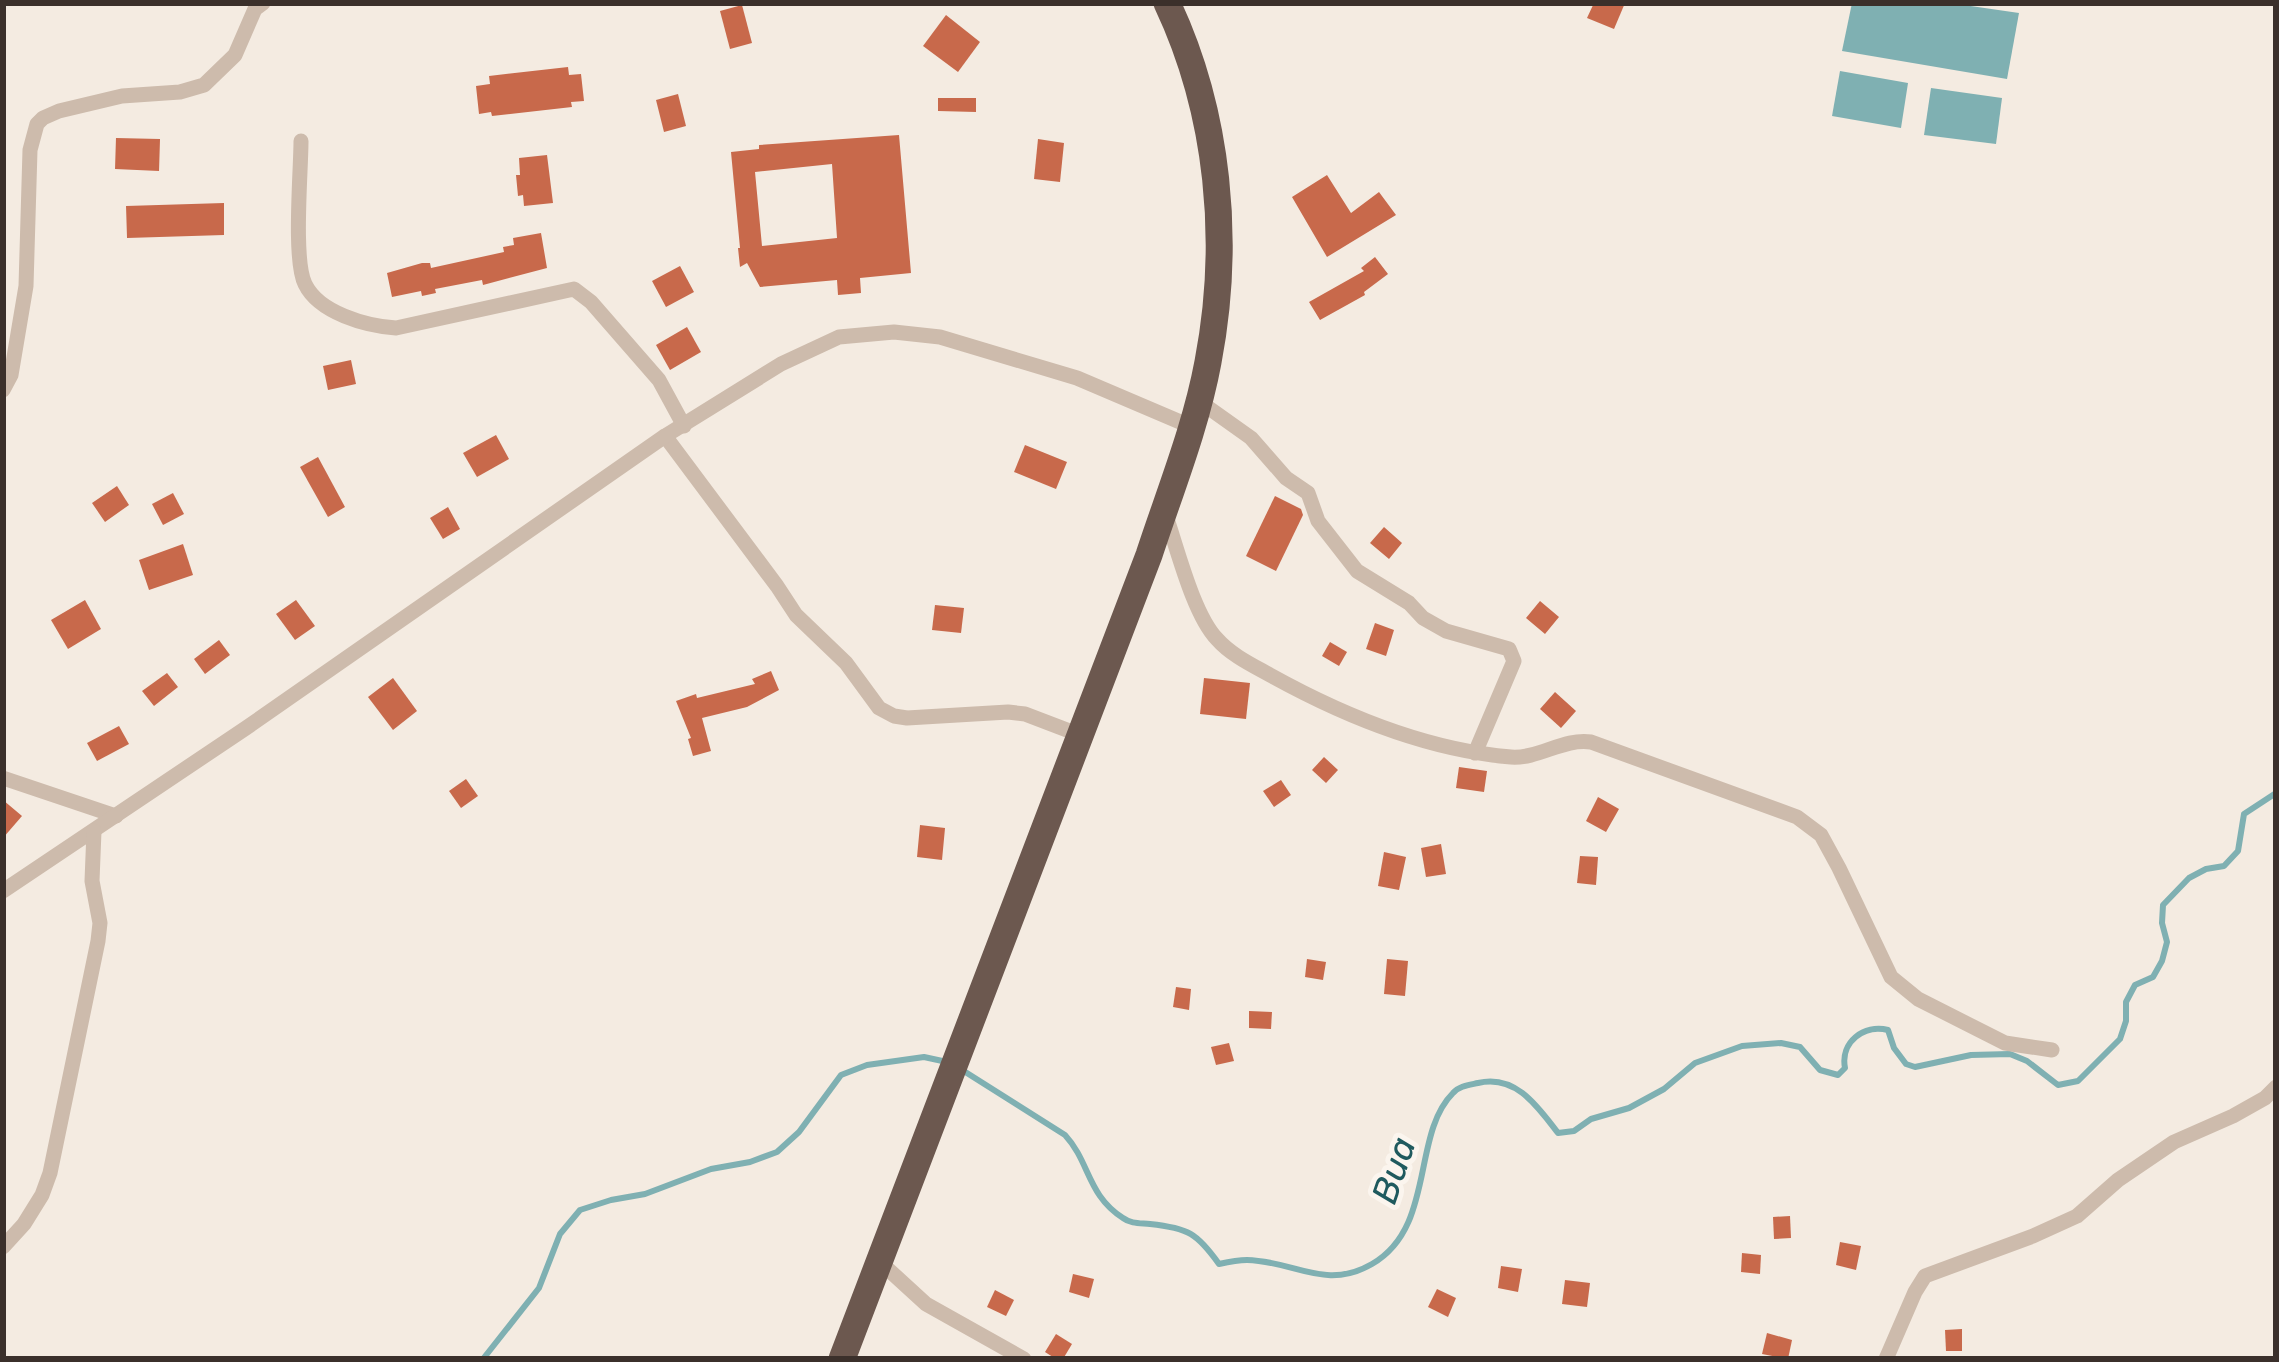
<svg xmlns="http://www.w3.org/2000/svg" width="2279" height="1362" font-family="Rubik,sans-serif">
  <style>
    .water { fill: #7fb0b2 }
    .lines { fill: none; stroke-linecap: round; stroke-linejoin: round }
    .stream { stroke: #7fb0b2; stroke-width: 6 }
    .building { fill: #c8694b; fill-rule: evenodd }
    .minor { stroke: #cdbbac; stroke-width: 15 }
    .trunk { stroke: #6c584f; stroke-width: 27 }
    .labels { text-anchor: middle; stroke-width: 10; stroke-linejoin: round; paint-order: stroke }
    .water-label { font-size: 36px; font-style: italic; fill: #1f5a5e; stroke: #fbf5ee }
  </style>
  <rect width="100%" height="100%" fill="#f4ebe1"/>
  <g class="water">
    <path d="M1852,3h98l69,10 -12,66 -165,-28z"/>
    <path d="M1840,71l68,12 -7,45 -69,-12z"/>
    <path d="M1931,88l71,10 -6,46 -72,-9z"/>
  </g>
  <g class="lines">
    <g class="stream">
      <path d="M959,1068l106,67c25,27 22,60 58,83 8,6 17,5 27,6 38,4 47,9 69,40 9,-2 19,-4 28,-4 48,1 78,31 125,4 64,-37 39,-129 81,-171 6,-7 16,-8 25,-10 38,-9 60,24 80,50l16,-2 17,-12 38,-11 35,-19 31,-26 47,-17 39,-3 19,4 20,23 18,5 7,-7c-5,-26 19,-44 43,-38l6,18 12,16 9,3 56,-12 39,-1 17,7 31,24 20,-4 42,-42 6,-18v-19l9,-17 18,-8 9,-16 5,-19 -5,-19 1,-18 26,-27 17,-9 18,-3 14,-15 6,-37 32,-21"/>
      <path d="M483,1359l56,-71 21,-54 20,-24 31,-10 34,-6 66,-25 39,-7 27,-10 22,-20 42,-57 26,-10 57,-8 23,5"/>
    </g>
  </g>
  <g class="building">
    <path d="M1594,3h31l-11,26 -27,-11z"/>
    <path d="M742,5l10,38 -22,6 -10,-38z"/>
    <path d="M946,15l34,27 -22,30 -35,-26z"/>
    <path d="M568,67l1,8 12,-1 3,27 -13,1 1,5 -80,9 -1,-4 -12,2 -3,-28 14,-2 -1,-8z"/>
    <path d="M678,94l8,32 -22,6 -8,-32z"/>
    <path d="M938,98h38v14l-38,-1z"/>
    <path d="M899,135l12,138 -51,5 1,15 -23,2 -1,-15 -77,7 -13,-24 -7,4 -2,-19h2l-9,-96 28,-3v-4zM832,164l5,74 -75,8 -7,-74z"/>
    <path d="M116,138l44,1 -1,32 -44,-2z"/>
    <path d="M1038,139l26,4 -4,39 -26,-3z"/>
    <path d="M547,155l6,48 -29,3 -1,-11 -5,1 -2,-21h4l-1,-17z"/>
    <path d="M1327,175l24,38 28,-21 17,23 -69,42 -35,-60z"/>
    <path d="M224,203v32l-97,3 -1,-32z"/>
    <path d="M541,233l6,35 -64,17 -1,-5 -47,9 1,4 -14,3 -1,-5 -29,6 -5,-24 35,-10h8l1,5 73,-16 -1,-5 11,-2 -1,-7z"/>
    <path d="M1375,257l13,17 -24,18 1,3 -45,25 -11,-18 55,-31 -3,-3z"/>
    <path d="M680,266l14,26 -28,15 -14,-26z"/>
    <path d="M687,327l14,25 -31,18 -14,-25z"/>
    <path d="M351,360l5,24 -28,6 -5,-24z"/>
    <path d="M496,435l13,24 -32,18 -14,-24z"/>
    <path d="M1025,445l42,17 -11,27 -42,-17z"/>
    <path d="M318,457l27,50 -17,10 -28,-50z"/>
    <path d="M117,486l12,19 -24,17 -13,-19z"/>
    <path d="M173,493l11,21 -21,11 -11,-21z"/>
    <path d="M1275,496l26,13 2,6 -27,56 -30,-15z"/>
    <path d="M448,507l12,22 -17,10 -13,-21z"/>
    <path d="M1384,527l18,16 -13,16 -19,-16z"/>
    <path d="M183,544l10,31 -44,15 -10,-30z"/>
    <path d="M85,600l16,29 -33,20 -17,-29z"/>
    <path d="M296,600l19,26 -20,14 -19,-26z"/>
    <path d="M1540,601l19,16 -14,17 -19,-16z"/>
    <path d="M935,605l29,3 -3,25 -29,-3z"/>
    <path d="M1375,623l19,7 -8,26 -20,-7z"/>
    <path d="M219,640l11,15 -25,19 -11,-15z"/>
    <path d="M1330,642l17,10 -8,14 -17,-10z"/>
    <path d="M771,671l8,19 -32,17 -45,11 9,33 -18,5 -5,-17 3,-1 -15,-37 20,-7 1,4 58,-14 -3,-5z"/>
    <path d="M167,673l11,14 -24,19 -12,-15z"/>
    <path d="M393,678l24,33 -24,19 -25,-33z"/>
    <path d="M1204,678l46,5 -4,36 -46,-5z"/>
    <path d="M1555,692l21,19 -15,17 -21,-19z"/>
    <path d="M119,726l10,18 -32,17 -10,-18z"/>
    <path d="M1324,757l14,13 -12,13 -14,-13z"/>
    <path d="M1459,767l28,4 -3,21 -28,-4z"/>
    <path d="M466,779l12,17 -17,12 -12,-17z"/>
    <path d="M1281,780l10,15 -17,12 -11,-16z"/>
    <path d="M1598,797l21,12 -13,23 -20,-11z"/>
    <path d="M3,800l19,16 -19,22z"/>
    <path d="M920,825l25,3 -3,32 -25,-3z"/>
    <path d="M1441,844l5,30 -20,3 -5,-29z"/>
    <path d="M1384,852l22,5 -7,33 -21,-4z"/>
    <path d="M1580,856l18,1 -2,28 -19,-2z"/>
    <path d="M1307,959l19,3 -3,18 -18,-3z"/>
    <path d="M1387,959l21,2 -3,35 -21,-2z"/>
    <path d="M1176,987l15,2 -2,21 -16,-3z"/>
    <path d="M1249,1011l23,1 -1,17 -22,-1z"/>
    <path d="M1229,1043l5,18 -18,4 -5,-18z"/>
    <path d="M1790,1216l1,22 -17,1 -1,-22z"/>
    <path d="M1840,1242l21,4 -5,24 -20,-5z"/>
    <path d="M1742,1253l19,2 -1,19 -19,-2z"/>
    <path d="M1501,1266l21,3 -4,23 -20,-4z"/>
    <path d="M1073,1274l21,5 -5,19 -20,-6z"/>
    <path d="M1565,1280l25,3 -3,24 -25,-3z"/>
    <path d="M1437,1289l19,9 -8,19 -20,-10z"/>
    <path d="M995,1290l19,10 -8,16 -19,-9z"/>
    <path d="M1962,1329v22h-16l-1,-21z"/>
    <path d="M1767,1333l25,7 -4,19 -26,-5z"/>
    <path d="M1056,1334l16,10 -9,15h-7l-11,-7z"/>
  </g>
  <g class="lines">
    <g class="minor">
      <path d="M301,141c0,30 -8,119 4,143 14,29 61,42 91,44l178,-39 17,13 68,78 25,46"/>
      <path d="M3,390l8,-15 15,-89 4,-136 7,-26 6,-6 16,-7 63,-15 58,-4 24,-7 31,-30 20,-46 8,-6"/>
      <path d="M1199,401l52,37 35,40 22,15 10,28 39,50 52,32 14,15 23,13 63,18 5,12 -39,92"/>
      <path d="M665,436l112,150 19,29 50,48 33,45 15,8 13,2 101,-6 17,2 55,21"/>
      <path d="M1165,513c12,34 28,101 52,126 14,16 35,26 53,36 74,41 156,75 241,82 28,2 52,-19 80,-15l206,75 24,18 18,33 52,109 27,22 87,44 47,7"/>
      <path d="M3,778l113,38"/>
      <path d="M3,891l243,-163 419,-292 116,-72 58,-27 55,-5 46,5 137,41 115,49"/>
      <path d="M3,1247l21,-23 18,-29 8,-22 48,-232 2,-18 -8,-42 2,-50"/>
      <path d="M879,1261l47,43 98,55"/>
      <path d="M1886,1359l29,-67 10,-16 108,-40 44,-20 41,-36 56,-38 59,-26 32,-18 11,-11"/>
    </g>
    <path class="trunk" d="M842,1359l307,-804c21,-64 47,-128 59,-193 23,-120 11,-249 -41,-359"/>
  </g>
  <g class="labels">
    <g class="water-label">
      <text transform="translate(1393 1170) rotate(-71)" y="13">Bua</text>
    </g>
  </g>
  <rect width="2279" height="1362" fill="none" stroke="#3b302b" stroke-width="12"/>
</svg>
